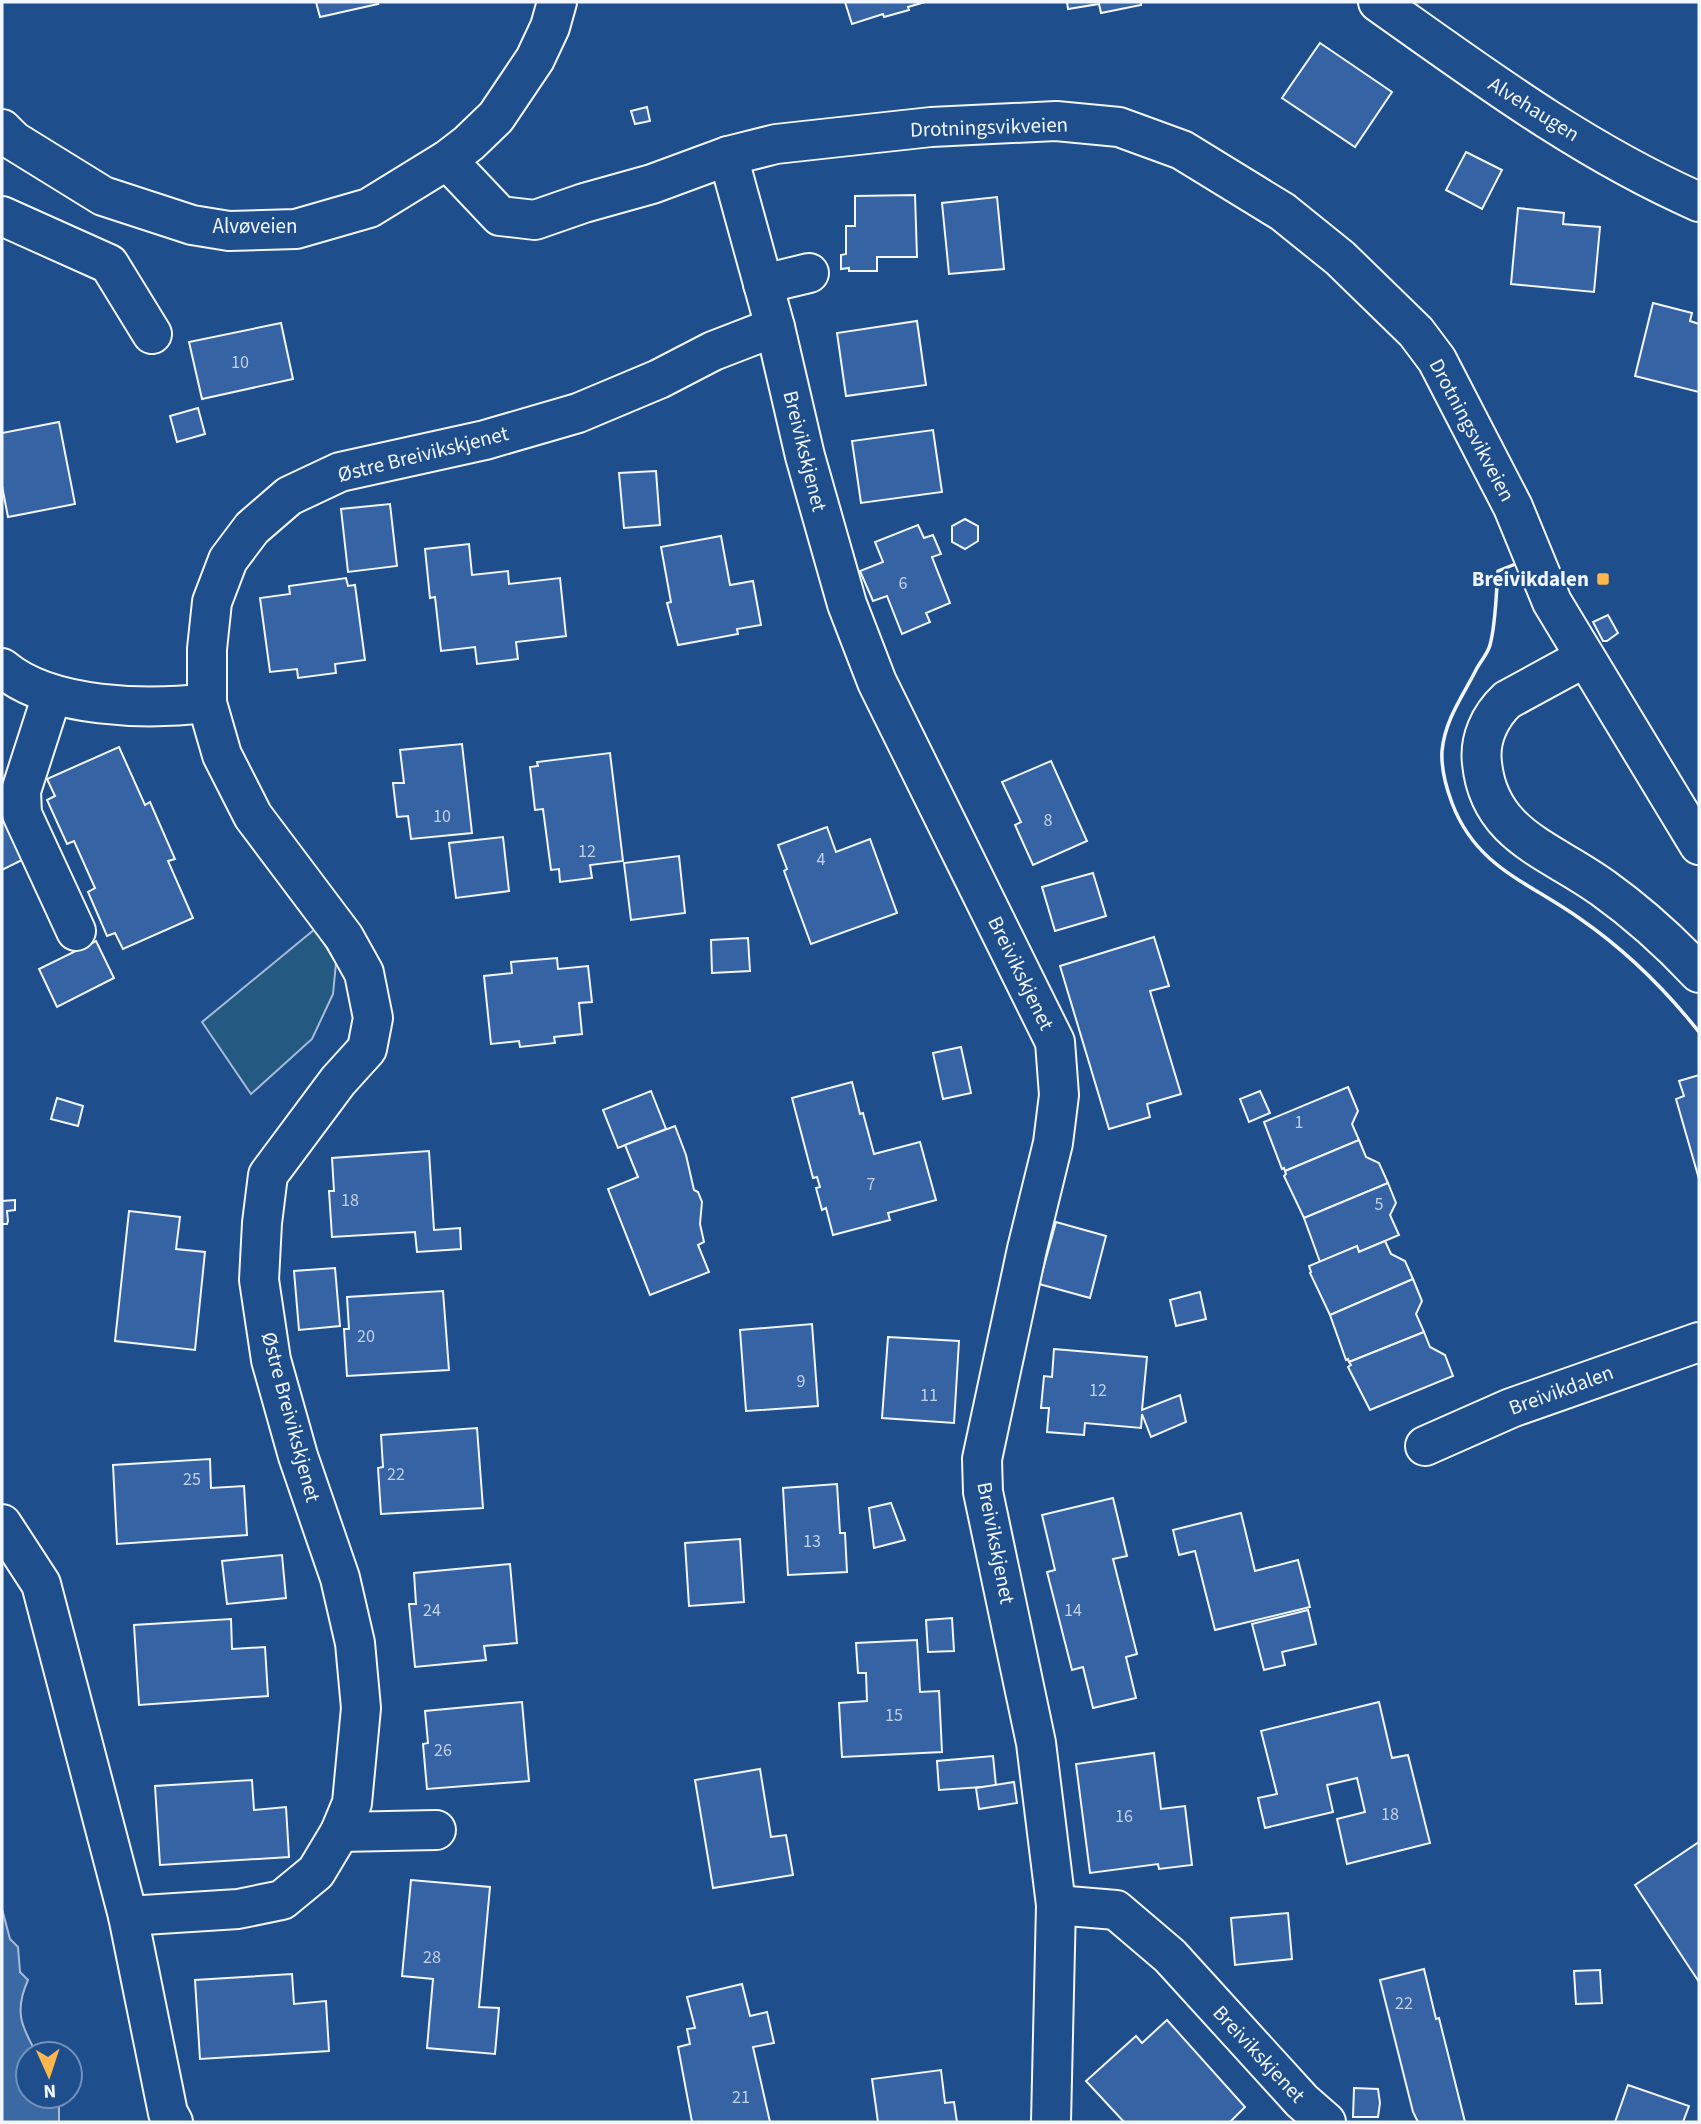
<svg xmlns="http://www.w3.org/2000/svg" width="1701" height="2124" font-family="'Source Sans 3',sans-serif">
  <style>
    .green { fill: #245a82; stroke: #a8bbd7; stroke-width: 2 }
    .water { fill: #3b69a3; stroke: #a8bbd7; stroke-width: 2 }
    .building { fill: #3563a3; stroke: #f2f6ff; stroke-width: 2 }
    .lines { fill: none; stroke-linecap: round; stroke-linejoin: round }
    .minor-casing { stroke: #f2f6ff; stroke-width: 42 }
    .major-casing { stroke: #f2f6ff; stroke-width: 42 }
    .minor { stroke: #1f4e8c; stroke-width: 38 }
    .major { stroke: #1f4e8c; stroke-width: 38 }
    .wall { stroke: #f2f6ff; stroke-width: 3.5 }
    .poi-dot { fill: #ffb74d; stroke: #1f4e8c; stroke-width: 2.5 }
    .labels { text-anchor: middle; stroke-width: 5; stroke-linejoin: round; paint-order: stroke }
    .number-label { font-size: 18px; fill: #c3d1e8 }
    .street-label { font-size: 21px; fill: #f2f6ff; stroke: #1f4e8c }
    .poi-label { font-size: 21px; font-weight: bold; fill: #f2f6ff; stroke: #1f4e8c; text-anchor: end }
  </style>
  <rect width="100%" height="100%" fill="#1f4e8c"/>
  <path class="green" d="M315,929l21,34 -3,31 -21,45 -61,55 -49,-72z"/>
  <path class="water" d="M2,1909l8,30 8,8 2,25 8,8c-14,31 -7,46 9,74h-9v42h31v26h-57z"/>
  <g class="building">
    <path d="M316,2h61l1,2 -58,13z"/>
    <path d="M845,2h80l-17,5 1,3 -25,7 -1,-3 -31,10z"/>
    <path d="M1067,2h74v3l-40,8 -2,-9 -31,5z"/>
    <path d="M1320,43l72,49 -37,55 -73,-49z"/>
    <path d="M647,107l3,14 -15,3 -4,-13z"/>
    <path d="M1466,152l36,18 -20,39 -36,-19z"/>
    <path d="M915,195l2,62h-40v14h-28v-3l-8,1v-14l5,-1v-28h9v-30z"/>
    <path d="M997,197l7,72 -55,5 -7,-71z"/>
    <path d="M1518,208l46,5 -1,11 37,3 -6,65 -83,-8z"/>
    <path d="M1653,303l39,10 -2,8 9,3v68l-64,-16z"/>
    <path d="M917,321l9,64 -80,11 -9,-63z"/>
    <path d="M281,323l12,56 -91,20 -13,-57z"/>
    <path d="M198,408l7,26 -28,8 -7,-26z"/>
    <path d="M59,422l16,82 -67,13 -6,-31v-53z"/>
    <path d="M933,430l9,62 -81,11 -9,-62z"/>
    <path d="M656,471l4,54 -36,3 -5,-55z"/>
    <path d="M390,504l7,62 -49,6 -7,-63z"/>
    <path d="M965,519l13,7v15l-13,8 -13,-7v-16z"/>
    <path d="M918,525l6,13 9,-3 8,19 -9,3 18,46 -24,10 4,9 -28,12 -15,-38 -14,5 -13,-30 23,-9 -8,-20z"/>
    <path d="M721,536l9,49 23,-4 8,44 -24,4 1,5 -60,11 -11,-42 4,-1 -10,-55z"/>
    <path d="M469,544l3,31 36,-4 1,13 51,-6 6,58 -50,6 2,17 -41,5 -2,-17 -34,4 -6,-54 -5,1 -5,-49z"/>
    <path d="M346,578l2,8 7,-1 10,75 -30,4 1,9 -38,5 -1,-9 -27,3 -10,-74 30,-4 -1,-8z"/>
    <path d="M1608,615l10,18 -11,8h-4l-10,-19z"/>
    <path d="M462,744l10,89 -61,6 -3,-23 -11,1 -4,-34h11l-4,-33z"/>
    <path d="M119,747l26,58 5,-3 25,57 -7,2 25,57 -70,31 -8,-16 -8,3 -19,-44 7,-4 -21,-47 -7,3 -20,-44 8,-4 -8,-17z"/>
    <path d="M610,753l13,108 -33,4 2,13 -32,4 -1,-13 -8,1 -8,-61 -8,1 -5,-43 8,-1 -1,-4z"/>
    <path d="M1051,761l36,80 -54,24 -18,-40 6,-3 -19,-40z"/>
    <path d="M2,804l26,53 -26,13z"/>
    <path d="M827,827l9,25 34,-13 27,74 -86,31 -27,-73 3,-2 -9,-24z"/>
    <path d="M503,837l6,54 -53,7 -7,-55z"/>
    <path d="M679,856l6,57 -54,7 -7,-57z"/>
    <path d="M1093,873l13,43 -51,15 -13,-44z"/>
    <path d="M1154,937l15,49 -19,5 31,103 -34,10 3,13 -41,12 -49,-163z"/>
    <path d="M748,938l2,33 -38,2 -1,-33z"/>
    <path d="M96,941l18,37 -57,29 -18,-38z"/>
    <path d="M557,958l1,11 30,-3 4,36 -13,1 3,31 -28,3 1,6 -35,4 -1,-6 -28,3 -7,-68 28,-3 -1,-11z"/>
    <path d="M961,1047l10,46 -28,6 -10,-46z"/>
    <path d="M1699,1075v104l-23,-80 8,-3 -5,-15z"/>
    <path d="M852,1082l8,32 3,-1 11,41 46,-12 16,58 -48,13 2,7 -57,15 -7,-27 -4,2 -6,-22 4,-1 -3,-10 -4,1 -21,-80z"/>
    <path d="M1348,1087l10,24 -6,13 7,16 -74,31 -1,-3 -2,1 -18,-47z"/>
    <path d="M651,1091l15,38 -48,19 -15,-38z"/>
    <path d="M1260,1091l10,22 -21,9 -9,-23z"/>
    <path d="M57,1098l26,8 -5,20 -27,-7z"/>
    <path d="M675,1126l11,29 8,35 4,2 4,10 -2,22 4,18 -6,3 11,27 -59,23 -42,-106 30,-12 -13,-32z"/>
    <path d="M1359,1140l7,17 13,6 9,20 -84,35 -20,-42 2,-2 -1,-3z"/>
    <path d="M429,1151l5,79 26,-2 1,21 -44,3 -2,-20 -83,5 -3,-46h5l-2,-33z"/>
    <path d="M1388,1183l8,20 -6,12 9,20 -40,17 -2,-6 -37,16 -16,-44z"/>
    <path d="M15,1200v10l-8,1 1,10 -1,3h-5v-23z"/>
    <path d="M129,1211l51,6 -4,32 29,3 -10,98 -80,-9z"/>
    <path d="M1056,1222l50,14 -16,62 -51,-14z"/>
    <path d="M1385,1241l6,13 14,7 8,18 -83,36 -20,-42 1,-1 -2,-6 48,-20 2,6z"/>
    <path d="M335,1268l5,58 -41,4 -5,-59z"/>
    <path d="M1413,1279l9,22 -6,13 8,18 -75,30 -1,-3 -2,1 -16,-45z"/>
    <path d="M443,1291l6,79 -102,6 -3,-47h5l-2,-32z"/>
    <path d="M1200,1292l6,27 -30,7 -6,-26z"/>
    <path d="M812,1324l6,82 -72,5 -6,-81z"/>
    <path d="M1424,1332l6,15 15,8 8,21 -83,34 -22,-43 3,-2 -2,-3z"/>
    <path d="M888,1337l71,4 -5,82 -72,-5z"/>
    <path d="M1054,1349l93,8 -5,53 38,-15 6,27 -35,15 -9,-23 -1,14 -56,-5 -1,12 -37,-3 2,-24h-8l3,-32 8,1z"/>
    <path d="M477,1428l6,80 -102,6 -3,-46 5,-1 -2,-32z"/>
    <path d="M210,1459l1,29 33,-2 3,49 -130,9 -4,-79z"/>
    <path d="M837,1484l3,49h5l2,39 -59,3 -5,-87z"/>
    <path d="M1113,1498l14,58 -14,3 24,95 -11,3 10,41 -43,10 -10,-41 -11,3 -25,-98 8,-2 -13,-55z"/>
    <path d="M891,1503l14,37 -31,8 -5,-40z"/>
    <path d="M1241,1513l14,58 43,-11 12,47 -95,23 -20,-79 -16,4 -6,-25z"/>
    <path d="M740,1539l4,63 -55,4 -4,-63z"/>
    <path d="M282,1555l4,43 -59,6 -5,-43z"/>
    <path d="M510,1564l7,79 -33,3 2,14 -71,7 -6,-63h7l-2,-31z"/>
    <path d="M1308,1610l8,34 -34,8 3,13 -21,5 -12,-46z"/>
    <path d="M952,1618l2,33 -26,1 -2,-32z"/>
    <path d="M231,1619l1,30 33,-2 3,49 -129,9 -5,-80z"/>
    <path d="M917,1640l3,52 19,-1 3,61 -100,5 -3,-54 28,-2 -1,-28h-8l-2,-30z"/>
    <path d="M522,1702l7,79 -102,8 -4,-45 5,-1 -3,-32z"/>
    <path d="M1379,1702l13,56 16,-3 22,88 -83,21 -10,-45 28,-7 -8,-34 -30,7 6,27 -68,16 -7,-30 19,-4 -16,-63z"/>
    <path d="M1154,1753l7,56 24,-3 7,59 -33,4 -1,-5 -68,9 -14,-109z"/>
    <path d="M993,1756l3,30 -57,4 -2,-29z"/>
    <path d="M760,1769l11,68 15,-2 7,40 -80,13 -18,-108z"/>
    <path d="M252,1780l2,30 32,-3 3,50 -129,8 -5,-79z"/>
    <path d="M1014,1782l3,21 -38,6 -3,-21z"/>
    <path d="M1699,1842v140l-64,-97z"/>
    <path d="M411,1880l79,7 -11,120 20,1 -4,46 -68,-6 6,-69 -31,-3z"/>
    <path d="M1288,1913l4,46 -57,6 -4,-47z"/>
    <path d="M1424,1969l12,50 3,-1 26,104h-47l-5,-10 -33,-132z"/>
    <path d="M1600,1970l2,33 -26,1 -2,-33z"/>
    <path d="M292,1974l2,30 32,-3 3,50 -129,8 -5,-79z"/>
    <path d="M742,1984l8,32 17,-4 7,31 -21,4 17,75h-78l-14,-75 12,-3 -3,-15 8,-1 -8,-31z"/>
    <path d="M1167,2020l78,87 -15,15h-106l-38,-41 50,-45 6,7z"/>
    <path d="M941,2070l4,33 9,-1 3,20h-79l-6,-43z"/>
    <path d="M1628,2085l61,21 -6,16h-68z"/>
    <path d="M1354,2088l24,1 2,14 -2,14h-25z"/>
  </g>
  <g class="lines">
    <defs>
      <g id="minor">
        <path d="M1378,2c103,73 205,149 321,200"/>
        <path d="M728,156l47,171 30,129 42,148 30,78 178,360 4,53 -6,48 -26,106 -45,210 1,33 53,251 20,162 -5,217"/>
        <path d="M2,216l107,48 43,70"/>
        <path d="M763,284l46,-11"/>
        <path d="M2,668c48,41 145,42 205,35"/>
        <path d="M52,695l-31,96 1,23 54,117"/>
        <path d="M1425,1446l86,-38 188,-66"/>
        <path d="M2,1524l39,60 87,332 40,197 5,9"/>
        <path d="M340,1832l96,-2"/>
        <path d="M1056,1905l60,5 54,46 132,145 24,21"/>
        <path d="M128,1916l110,-7 44,-9 34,-28 24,-40 12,-29 9,-95 -6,-65 -15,-65 -42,-122 -27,-96 -12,-80 3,-57 6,-48 70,-94 29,-32 6,-31 -9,-45 -20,-36 -91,-121 -31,-61 -15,-52v-54l5,-47 16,-42 24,-32 37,-32 51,-24 145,-32 93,-27 81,-34 54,-28 62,-24"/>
      </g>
      <g id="major">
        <path d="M2,129l12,12 89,55 89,29 37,6 67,-2 73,-21 78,-48 22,-17 27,-26 39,-58 15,-32 7,-25"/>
        <path d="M447,160l53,56 35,4 49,-17 68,-19 76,-28 48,-12 155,-17 125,-6 63,6 63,23 101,62 57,46 76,74 21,28 76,147 39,95 147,243"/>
        <path d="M1584,658l-77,42c-17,16 -28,39 -25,63 7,73 69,87 121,125 35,25 67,54 96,85"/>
      </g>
    </defs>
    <use href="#minor" class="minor-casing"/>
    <use href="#major" class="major-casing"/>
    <use href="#minor" class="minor"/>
    <use href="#major" class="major"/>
    <path class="wall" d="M1513,565l-15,6c-2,22 -2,52 -8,74 -2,8 -9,16 -13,23 -14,28 -32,51 -35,83 -1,17 4,36 10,52 24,64 76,79 127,115 45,31 86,71 120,114"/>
  </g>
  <rect class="poi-dot" x="1596" y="572" width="14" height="14" rx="3.5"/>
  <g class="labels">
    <g class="number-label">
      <text x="240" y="368">10</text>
      <text x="903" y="589">6</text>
      <text x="442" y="822">10</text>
      <text x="1048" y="826">8</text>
      <text x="587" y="857">12</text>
      <text x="821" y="865">4</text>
      <text x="1299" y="1128">1</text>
      <text x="871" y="1190">7</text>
      <text x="350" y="1206">18</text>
      <text x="1379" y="1210">5</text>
      <text x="366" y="1342">20</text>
      <text x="801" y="1387">9</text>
      <text x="1098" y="1396">12</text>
      <text x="929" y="1401">11</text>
      <text x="396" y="1480">22</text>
      <text x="192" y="1485">25</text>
      <text x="812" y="1547">13</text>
      <text x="432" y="1616">24</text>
      <text x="1073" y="1616">14</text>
      <text x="894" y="1721">15</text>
      <text x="443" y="1756">26</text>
      <text x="1390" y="1820">18</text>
      <text x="1124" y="1822">16</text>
      <text x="432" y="1963">28</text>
      <text x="1404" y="2009">22</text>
      <text x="741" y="2103">21</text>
    </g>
    <g class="street-label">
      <text transform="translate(1534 109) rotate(32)" y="7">Alvehaugen</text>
      <text transform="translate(989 127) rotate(-2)" y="7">Drotningsvikveien</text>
      <text x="255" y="233">Alvøveien</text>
      <text transform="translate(1472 430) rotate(62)" y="7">Drotningsvikveien</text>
      <text transform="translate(805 451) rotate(76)" y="7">Breivikskjenet</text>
      <text transform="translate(423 454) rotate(-14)" y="7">Østre Breivikskjenet</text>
      <text transform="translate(1021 973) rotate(64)" y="7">Breivikskjenet</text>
      <text transform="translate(1561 1390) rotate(-20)" y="7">Breivikdalen</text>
      <text transform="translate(291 1417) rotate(75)" y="7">Østre Breivikskjenet</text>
      <text transform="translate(996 1543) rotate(79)" y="7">Breivikskjenet</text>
      <text transform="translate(1259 2054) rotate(47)" y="7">Breivikskjenet</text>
    </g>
    <g class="poi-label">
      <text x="1589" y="586">Breivikdalen</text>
    </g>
  </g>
  <rect width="1701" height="2124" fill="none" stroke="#f2f6ff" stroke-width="7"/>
  <g transform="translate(49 2075) rotate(177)"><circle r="33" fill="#1f4e8c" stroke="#7391ba" stroke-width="2"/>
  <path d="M0-5L12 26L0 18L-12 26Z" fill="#ffb74d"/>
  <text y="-10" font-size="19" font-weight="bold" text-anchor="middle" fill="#f2f6ff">N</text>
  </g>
</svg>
